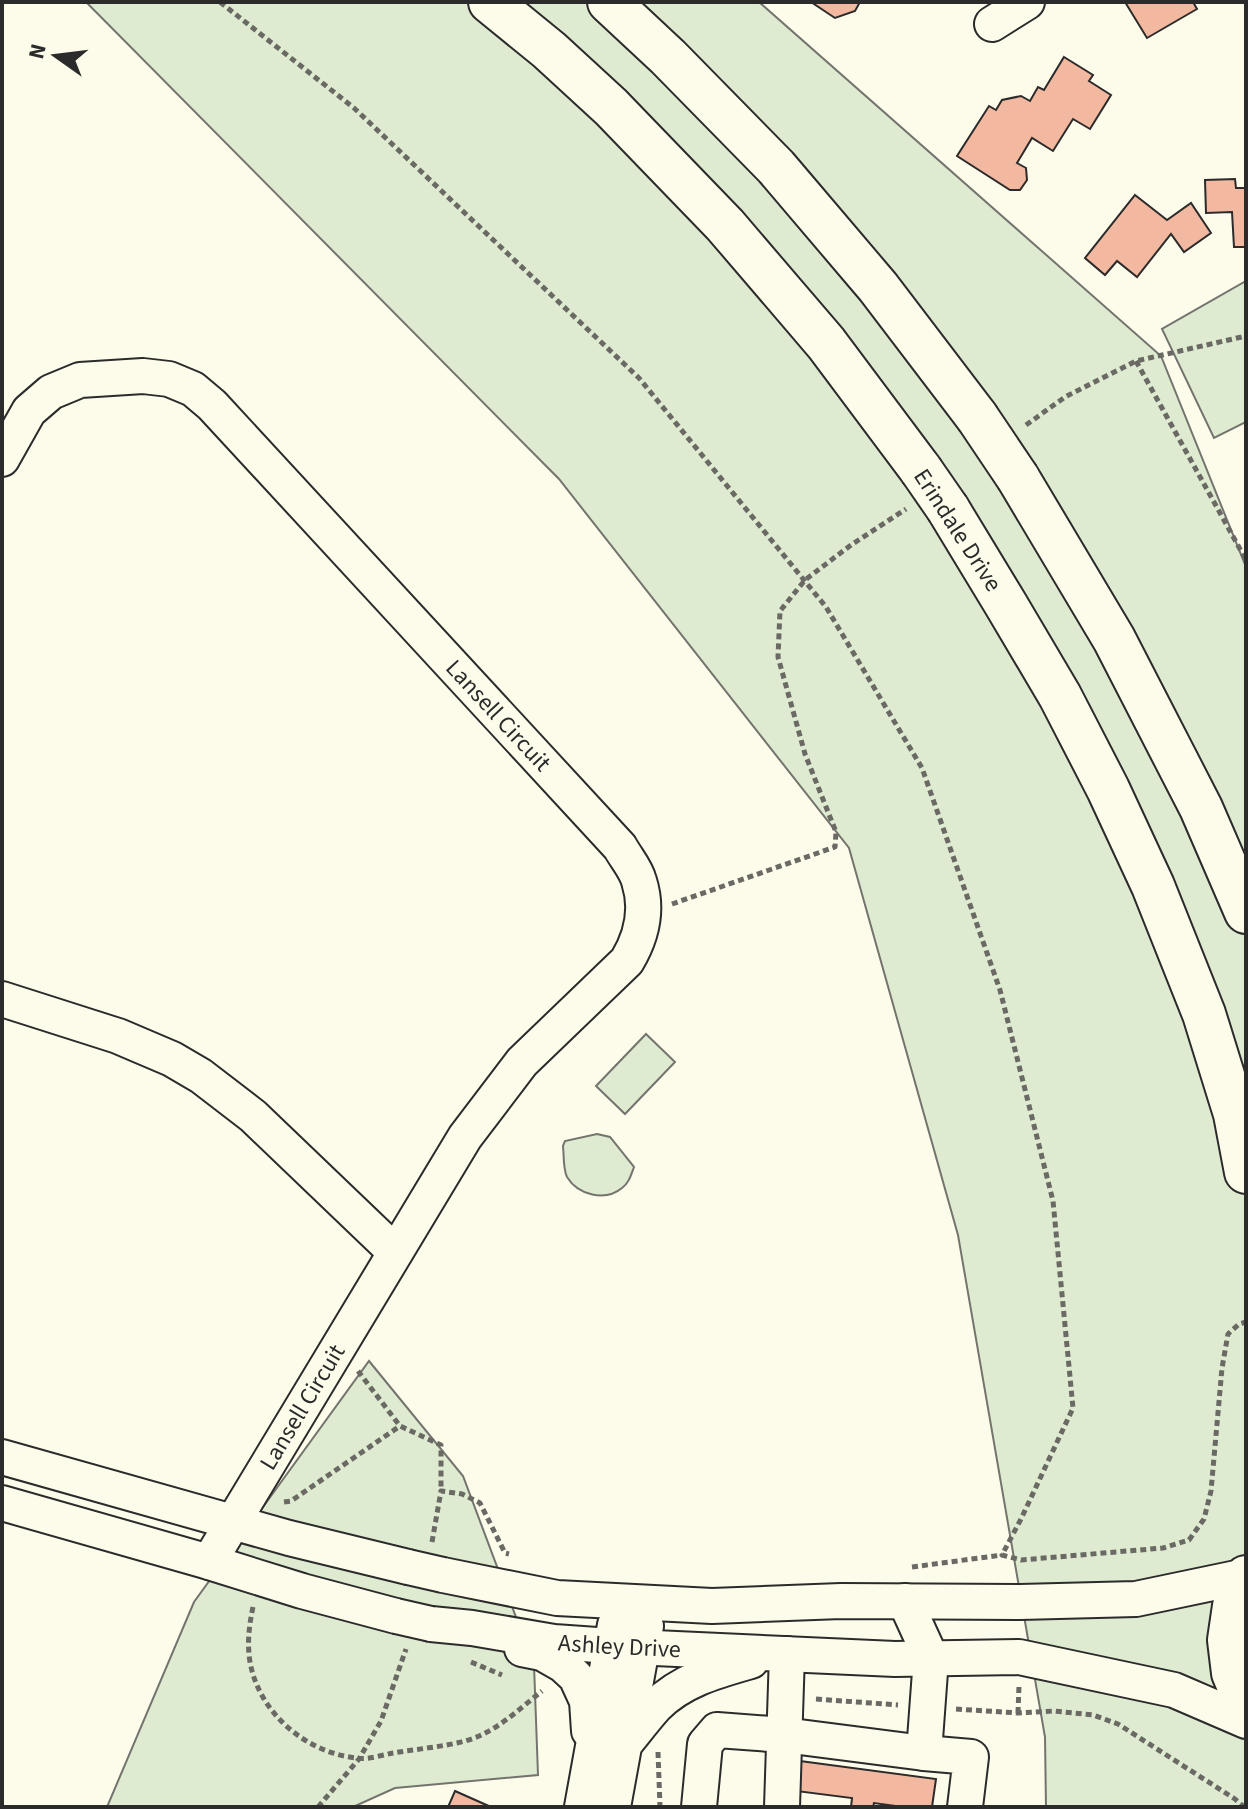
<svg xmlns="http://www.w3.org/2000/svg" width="1248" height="1809" font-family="'Source Sans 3',sans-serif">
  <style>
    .green { fill: #deebd1; stroke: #74746e; stroke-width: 2 }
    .building { fill: #f2b8a0; stroke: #2b2b2b; stroke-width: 2 }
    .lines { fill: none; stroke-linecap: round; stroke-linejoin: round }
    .minor-casing { stroke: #2b2b2b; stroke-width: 38 }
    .major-casing { stroke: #2b2b2b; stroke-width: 46 }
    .path { stroke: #6a6964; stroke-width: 5; stroke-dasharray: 6 4; stroke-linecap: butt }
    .minor { stroke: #fdfbea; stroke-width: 34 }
    .major { stroke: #fdfbea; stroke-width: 42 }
    .minor-bridge-casing { stroke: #2b2b2b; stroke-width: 38; stroke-linecap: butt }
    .major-bridge-casing { stroke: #2b2b2b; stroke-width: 46; stroke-linecap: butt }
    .minor-bridge { stroke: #fdfbea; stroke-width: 34 }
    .major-bridge { stroke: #fdfbea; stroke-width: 42 }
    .labels { text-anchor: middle; stroke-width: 6; stroke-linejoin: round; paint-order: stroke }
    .street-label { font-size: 24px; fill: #2b2b2b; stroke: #fdfbea }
  </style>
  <rect width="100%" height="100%" fill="#fdfbea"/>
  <g class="green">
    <path d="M86,2h673l402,354 85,211v1240h-200l-1,-70 -87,-502 -109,-387 -290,-369z"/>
    <path d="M1246,281v141l-32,16 -52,-109z"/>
    <path d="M646,1034l29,28 -50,52 -29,-28z"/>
    <path d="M597,1134l13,3 24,30c-3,8 -5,16 -12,21 -17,14 -44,7 -55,-11 -4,-8 -3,-22 -4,-31l2,-5z"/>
    <path d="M369,1361l94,115 71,189 4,110 -143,13 -42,19h-246l87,-205z"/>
  </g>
  <g class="building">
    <path d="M811,2h49l-5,9 -20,7z"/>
    <path d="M1125,2h68l4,7 -50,29z"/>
    <path d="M1064,57l29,18 -4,6 22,14 -21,34 -17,-10 -20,32 -21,-13 -15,25 9,5 1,12 -7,10h-10l-53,-34 32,-50 7,4 6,-10 19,-4 9,5 8,-14 6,3z"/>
    <path d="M1235,179l1,9h10v59h-12l-2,-35 -26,1 -1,-33z"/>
    <path d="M1135,195l32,25 24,-17 20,30 -27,19 -13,-18 -34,43 -20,-16 -12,14 -20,-17z"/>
    <path d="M800,1761l136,18 -4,28h-29l-29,-4 -1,4h-22l1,-9 -56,-7z"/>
    <path d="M455,1791l36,16h-43z"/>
  </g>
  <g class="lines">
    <defs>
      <g id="minor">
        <path d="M992,24l35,-22"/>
        <path id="s1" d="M2,459l27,-48 22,-19 29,-12 63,-4 26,3 24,10 19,16 408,442c6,11 16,22 19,34 9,28 3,55 -12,80l-105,101 -57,75 -256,425"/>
        <path d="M2,999l116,37 54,23 29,17 52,40 142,136"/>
        <path d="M2,1457l287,81 119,29"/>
        <path d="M2,1503l207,59 93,29 94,25"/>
        <path d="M443,1575l114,23 155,8 129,-5 179,1 116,-3 110,-23"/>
        <path id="s2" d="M431,1624l41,4 82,14 57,4 284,13 124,-2 155,33 72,31"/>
        <path d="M522,1649l20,4 21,12 13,12 11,24 2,30"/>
        <path d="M628,1740c9,-11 18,-23 28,-34 26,-26 60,-35 95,-45"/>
        <path d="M924,1753l47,4 -6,50"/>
        <path d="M582,1807l33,-182"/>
        <path d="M613,1807l33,-181"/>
        <path d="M699,1807l6,-63 12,-14 67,5 140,18 7,-95 -26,-57"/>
        <path d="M782,1807l5,-153"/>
      </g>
      <g id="major">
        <path d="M490,2l59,48 62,57 114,118 101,118 95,127"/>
        <path d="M609,2l59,55 108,110 102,120 99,130"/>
        <path d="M1018,478l96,161 87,169 45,104"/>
        <path d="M948,509l57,94 55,93 48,93 45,97 51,128 31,100 11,58"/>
        <path d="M1246,1577l-12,29 -5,34 4,33 13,31"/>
      </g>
    </defs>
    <use href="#minor" class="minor-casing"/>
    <use href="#major" class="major-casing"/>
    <g class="path">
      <path d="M220,2l134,106 285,270 187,229 96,161 78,222 53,211 20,207 -52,111 -19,36 19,5 142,-12 26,-8 15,-21 7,-28 11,-123 6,-34 11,-10 7,-2"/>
      <path d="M1136,361l110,199"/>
      <path d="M1026,425l39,-28 71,-36 110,-25"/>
      <path d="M672,904l163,-57 1,-15 -31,-78 -27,-97 2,-46 25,-31 46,-35 55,-36"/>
      <path d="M358,1371l42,55 41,19v46"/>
      <path d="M284,1502l7,-1 109,-75"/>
      <path d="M432,1542l9,-51 21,3 18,9 25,50 4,1"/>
      <path d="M912,1567l90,-12"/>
      <path d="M253,1607c-4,19 -6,36 -3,55 9,51 56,91 107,96 11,2 25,-3 36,-5 24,-4 49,-6 72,-12 30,-8 53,-31 77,-50"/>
      <path d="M471,1662l31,13"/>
      <path d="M816,1699l82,6"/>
      <path d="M956,1709l62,4 36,-2 39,4 25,9 117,75 9,8"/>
      <path d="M1018,1713l1,-27"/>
      <path d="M658,1752l2,55"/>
      <path d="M318,1807l41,-48 22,-38 25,-72"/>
    </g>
    <use href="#minor" class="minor"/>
    <use href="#major" class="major"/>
    <defs>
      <g id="minor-bridge">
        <path d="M408,1567l35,8"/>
        <path d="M396,1616l35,8"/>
      </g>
      <g id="major-bridge">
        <path d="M977,417l41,61"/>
        <path d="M921,470l27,39"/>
      </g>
    </defs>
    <use href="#minor-bridge" class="minor-bridge-casing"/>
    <use href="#major-bridge" class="major-bridge-casing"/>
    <use href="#minor-bridge" class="minor-bridge"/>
    <use href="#major-bridge" class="major-bridge"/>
  </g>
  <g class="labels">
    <g class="street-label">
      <text transform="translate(958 530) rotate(57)" y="8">Erindale Drive</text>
      <text dy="8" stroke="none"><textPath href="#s1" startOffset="678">Lansell Circuit</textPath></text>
      <text transform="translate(302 1407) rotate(-59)" y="8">Lansell Circuit</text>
      <text dy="8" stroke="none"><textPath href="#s2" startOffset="190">Ashley Drive</textPath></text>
    </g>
  </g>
  <rect width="1248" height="1809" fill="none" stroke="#2b2b2b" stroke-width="8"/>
  <g transform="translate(56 56) rotate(284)" stroke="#fdfbea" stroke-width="6" paint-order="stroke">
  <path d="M0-6L14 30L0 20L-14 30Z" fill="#2b2b2b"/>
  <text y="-12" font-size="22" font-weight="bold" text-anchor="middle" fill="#2b2b2b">N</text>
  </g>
</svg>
